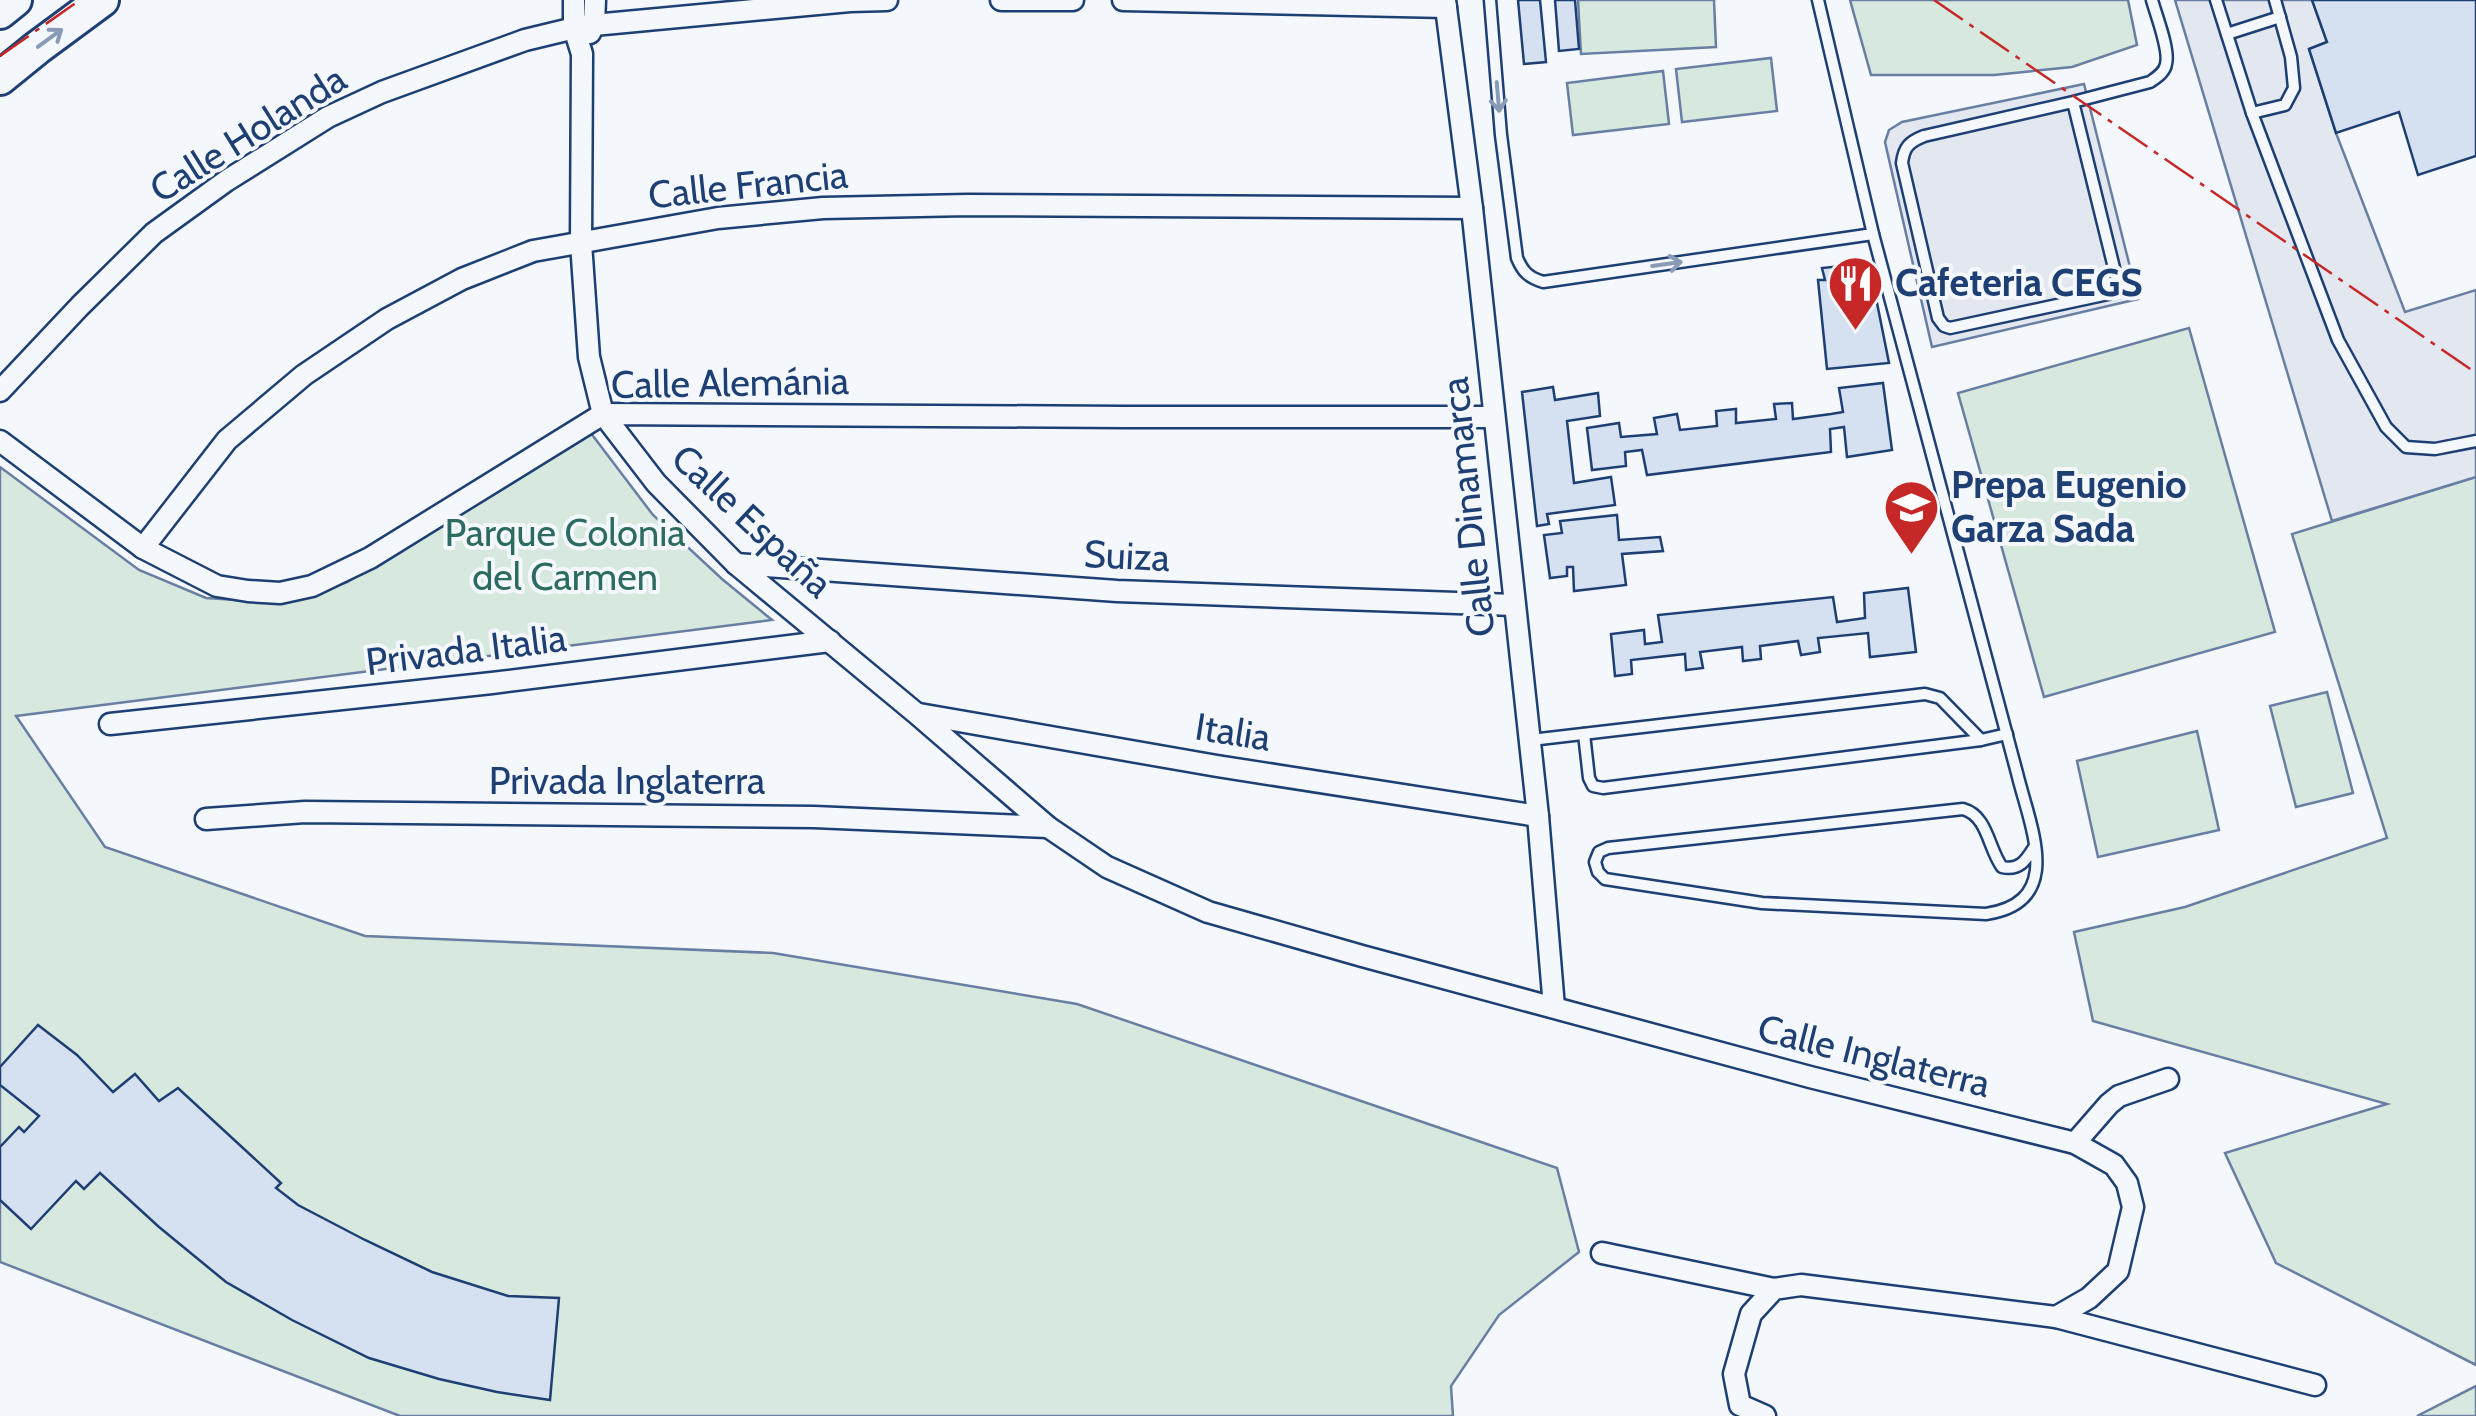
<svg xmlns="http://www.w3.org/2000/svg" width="2476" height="1416" font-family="Cabin,sans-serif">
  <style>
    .green { fill: #d7e8df; stroke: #687fa3; stroke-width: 2.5 }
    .parking { fill: #e3e8f0; stroke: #687fa3; stroke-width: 2.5 }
    .building { fill: #d5e0f0; stroke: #1d3f73; stroke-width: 2.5 }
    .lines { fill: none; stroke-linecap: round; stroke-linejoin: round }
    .lane-casing { stroke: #1d3f73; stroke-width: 15 }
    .street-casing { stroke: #1d3f73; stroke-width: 25 }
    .primary-casing { stroke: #1d3f73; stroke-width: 38 }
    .lane { stroke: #f4f7fb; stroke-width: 10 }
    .street { stroke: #f4f7fb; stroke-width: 20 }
    .primary { stroke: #f4f7fb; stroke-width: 32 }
    .power { stroke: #c62828; stroke-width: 2.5; stroke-dasharray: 35 8 5 8; stroke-linecap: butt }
    .oneway { stroke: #889bb7 }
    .labels { text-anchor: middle; stroke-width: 8; stroke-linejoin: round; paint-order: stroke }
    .street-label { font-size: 38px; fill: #1d3f73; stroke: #f4f7fb }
    .poi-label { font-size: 38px; font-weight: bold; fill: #1d3f73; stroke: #f4f7fb; text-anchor: start }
    .park-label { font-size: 38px; fill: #2c6c60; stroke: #f4f7fb }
  </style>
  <rect width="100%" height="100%" fill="#f4f7fb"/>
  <g class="green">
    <path d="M1578,0h136l2,47 -135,7z"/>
    <path d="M1850,0h278l9,45 -65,22 -78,8h-123z"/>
    <path d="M1771,58l6,53 -95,11 -6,-53z"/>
    <path d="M1663,71l6,53 -96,11 -6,-52z"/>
    <path d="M2189,328l86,304 -231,65 -86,-304z"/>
    <path d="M590,432l63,83 69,64 50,41 -756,96 89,131 260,89 408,17 304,51 480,164 22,84 -80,63 -48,71 2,30h-1053l-400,-154v-795l139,103 67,28 79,5 62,-21z"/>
    <path d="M2476,477v888l-200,-102 -51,-110 162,-49 -294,-83 -19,-89 111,-25 202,-69 -95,-304z"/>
    <path d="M2327,692l26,101 -57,14 -26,-101z"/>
    <path d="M2197,731l22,99 -121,27 -21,-96z"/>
    <path d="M2476,1386v30h-59z"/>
  </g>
  <g class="parking">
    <path d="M2175,0h137l15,42 -18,7 27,84 69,179 71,-22v187l-144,44z"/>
    <path d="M2084,84l54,215 -206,48 -47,-205 4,-12 13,-8z"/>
  </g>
  <g class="building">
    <path d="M1518,0h22l6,62 -22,2z"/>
    <path d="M1555,0h20l4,49 -20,2z"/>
    <path d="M2312,0h164v156l-58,19 -19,-63 -63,21 -27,-84 18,-7z"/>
    <path d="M1869,263l20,100 -62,6 -9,-89h7l-3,-12z"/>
    <path d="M1883,383l9,67 -45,7 -3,-30 -14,2 1,23 -184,23 -5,-25 -17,2 1,14 -34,4 -5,-42 32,-5 2,14 36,-3 -3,-16 23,-4 3,16 37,-4 -1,-15 20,-2v14l40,-4 -2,-15 18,-1 1,16 38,-5 12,-2 -4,-24z"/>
    <path d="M1553,387l2,13 43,-7 2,23 -33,5 7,62 37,-6 4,28 -68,9 2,10 -12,2 -15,-134z"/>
    <path d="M1617,515l2,25 41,-3 3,14 -41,3 4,31 -52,6 -1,-24h-6v9l-17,2 -6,-43 18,-2 -2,-12z"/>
    <path d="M1908,588l8,64 -46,5 -2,-24 -50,5 2,14 -19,3 -3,-14 -38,5 1,13 -18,2 -1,-14 -42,5 3,16 -17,2 -1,-16 -54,6 1,14 -17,2 -4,-42 33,-4 1,14 17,-2 -4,-27 175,-18 4,25 28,-4 -1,-25z"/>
    <path d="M38,1025l39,30 36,37 22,-18 24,27 19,-13 103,95 -5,5 22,17 67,35 67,32 76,24 51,2 -9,102 -53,-8 -58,-13 -70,-21 -77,-38 -66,-38 -67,-55 -59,-54 -16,16 -8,-8 -45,48 -31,-29v-53l19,-20 5,5 15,-16 -39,-31v-18z"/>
  </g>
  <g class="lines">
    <defs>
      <g id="lane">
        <path d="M1490,0l11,135 16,123c6,14 11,19 26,24l330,-48"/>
        <path d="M1818,0l55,234 144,539c13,54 49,129 -31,141l-224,-11 -157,-24 -7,-7 -3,-10 4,-10 9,-4 355,-39c25,7 25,39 39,58 18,4 24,-7 33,-21"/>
        <path d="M2216,0l36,113 86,227 48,87 20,20 29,2 41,-8"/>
        <path d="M2227,34l53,-17"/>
        <path d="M2073,102l44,178 -3,10 -6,4 -158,34 -6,-2 -6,-8 -36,-155c2,-16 7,-21 22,-27l149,-34 77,-20c7,-5 15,-10 16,-18 4,-14 -10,-49 -14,-64"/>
        <path d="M2252,113l33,-8 9,-17 -3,-31 -16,-57"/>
        <path d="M1584,734l5,44 4,8 10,2 378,-48 26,-6"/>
        <path d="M1531,740l394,-46 15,4 41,42"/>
      </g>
      <g id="street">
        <path d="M574,0v28l8,26 -1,189 8,114 14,57 53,69 80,81 181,150 131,113 59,40 101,45 154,44 448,121 265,66 39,22 13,18 6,24 -15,64 -29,27 -33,19 -255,-32 -27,4 -23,25 -17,60 6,31 25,11"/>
        <path d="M1001,0h72"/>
        <path d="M1123,0l323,7"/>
        <path d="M1445,0l27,208 66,608 16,191"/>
        <path d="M590,33l4,-9 1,-24"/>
        <path d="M0,391l80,-85 74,-73 72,-52 102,-64 54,-25 143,-52 58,-14 267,-25 37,-1"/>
        <path d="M0,441l143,107 74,38 31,5 32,2 32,-7 58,-28 233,-144 522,3h368"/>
        <path d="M143,548l84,-108 77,-65 83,-56 75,-40 71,-28 185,-33 105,-10 145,-3 504,3"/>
        <path d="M736,564l381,27 397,14"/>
        <path d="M919,714l298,52 321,50"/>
        <path d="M110,724l382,-41 338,-42"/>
        <path d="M206,819l99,-7 509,5 234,10"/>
        <path d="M2075,1143l34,-39 10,-8 49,-17"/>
        <path d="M1602,1253l172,36"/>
        <path d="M2056,1317l259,68"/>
      </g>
      <g id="primary">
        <path d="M0,12l15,-12"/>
        <path d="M0,78l37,-30 65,-48"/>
      </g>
    </defs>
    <use href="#lane" class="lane-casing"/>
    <use href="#street" class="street-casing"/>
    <use href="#primary" class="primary-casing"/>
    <use href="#lane" class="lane"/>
    <use href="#street" class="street"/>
    <use href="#primary" class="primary"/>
    <g class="power">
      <path d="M1934,0l542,373"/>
      <path d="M0,56l80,-56"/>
    </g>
  </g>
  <defs><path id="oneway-shaft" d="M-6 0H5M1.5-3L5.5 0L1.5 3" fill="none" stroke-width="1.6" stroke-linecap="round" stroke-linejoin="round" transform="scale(2.5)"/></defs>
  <g class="oneway">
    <use href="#oneway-shaft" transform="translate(50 38) rotate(-36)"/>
    <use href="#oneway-shaft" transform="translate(1498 97) rotate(85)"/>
    <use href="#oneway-shaft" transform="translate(1667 264) rotate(-8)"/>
  </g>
  <defs>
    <symbol id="restaurant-pin" viewBox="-11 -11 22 30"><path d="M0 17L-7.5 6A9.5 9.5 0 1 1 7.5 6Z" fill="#c62828" stroke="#f4f7fb"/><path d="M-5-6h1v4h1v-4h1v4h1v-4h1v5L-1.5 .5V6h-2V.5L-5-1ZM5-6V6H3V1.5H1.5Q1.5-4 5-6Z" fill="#fff"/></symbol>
    <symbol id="university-pin" viewBox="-11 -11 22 30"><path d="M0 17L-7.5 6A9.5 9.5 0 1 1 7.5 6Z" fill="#c62828" stroke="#f4f7fb"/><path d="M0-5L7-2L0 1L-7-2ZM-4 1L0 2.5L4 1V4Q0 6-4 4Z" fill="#fff"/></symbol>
  </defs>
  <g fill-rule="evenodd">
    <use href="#restaurant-pin" x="1824" y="252" width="63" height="86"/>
    <use href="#university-pin" x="1880" y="476" width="63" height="86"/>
  </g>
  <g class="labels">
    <g class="street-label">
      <text transform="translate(248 134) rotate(-32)" y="13">Calle Holanda</text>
      <text transform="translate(748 185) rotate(-6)" y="13">Calle Francia</text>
      <text transform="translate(730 383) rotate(-1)" y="13">Calle Alemánia</text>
      <text transform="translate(1468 507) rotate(-96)" y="13">Calle Dinamarca</text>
      <text transform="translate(752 521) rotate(43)" y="13">Calle España</text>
      <text transform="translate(1127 556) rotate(3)" y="13">Suiza</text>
      <text transform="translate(466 650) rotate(-7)" y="13">Privada Italia</text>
      <text transform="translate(1233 732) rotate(9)" y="13">Italia</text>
      <text x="627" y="794">Privada Inglaterra</text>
      <text transform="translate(1874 1056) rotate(14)" y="13">Calle Inglaterra</text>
    </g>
    <g class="poi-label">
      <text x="1895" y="296">Cafeteria CEGS</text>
      <text x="1951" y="498">Prepa Eugenio<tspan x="1951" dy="44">Garza Sada</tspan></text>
    </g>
    <g class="park-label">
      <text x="565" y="546">Parque Colonia<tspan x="565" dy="44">del Carmen</tspan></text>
    </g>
  </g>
</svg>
